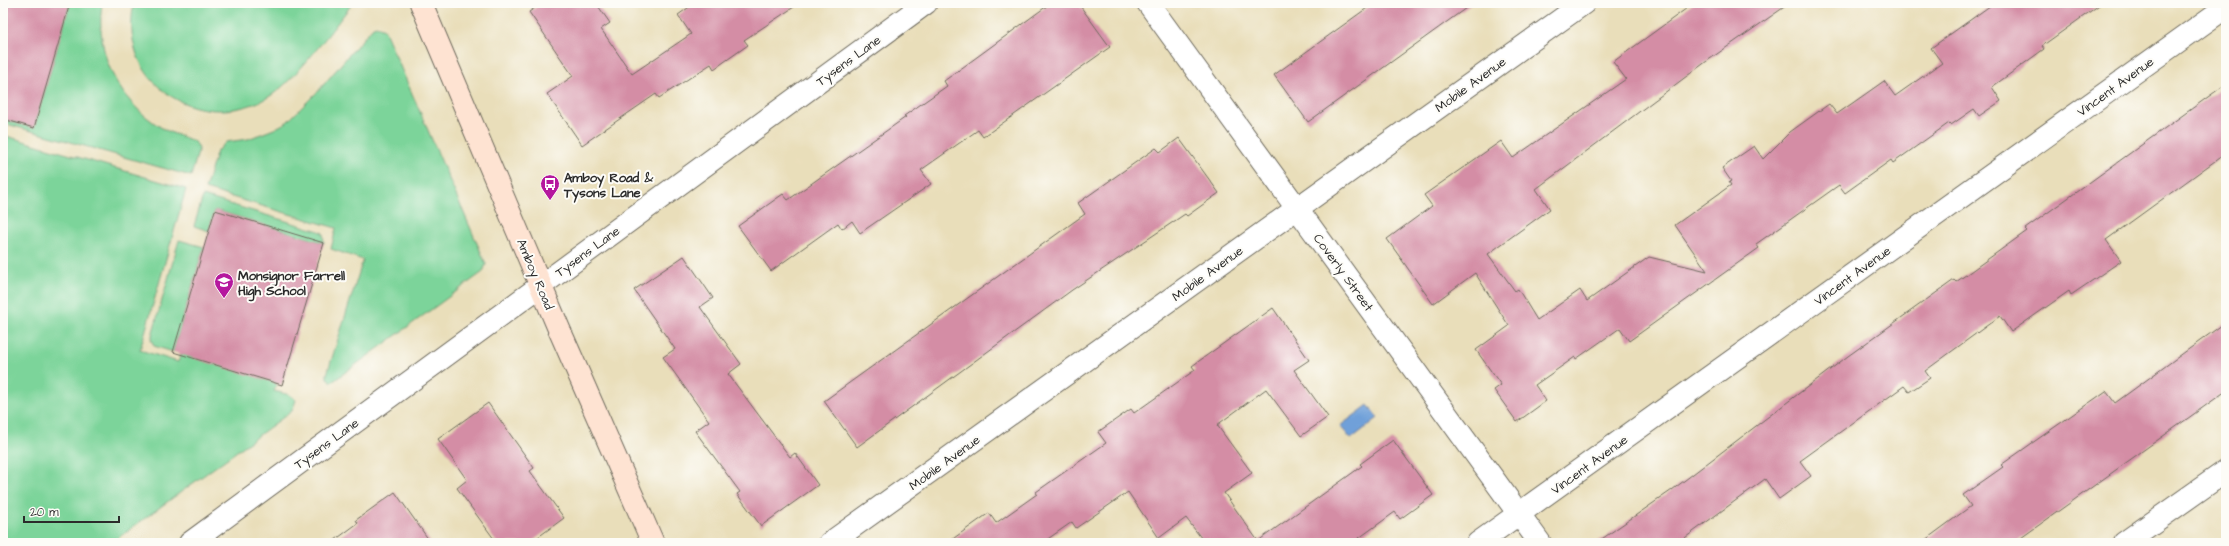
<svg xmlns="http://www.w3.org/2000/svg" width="2229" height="546" font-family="'Architects Daughter',sans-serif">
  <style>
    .green { fill: #7bd49a; stroke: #538062 }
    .water { fill: #6fa0d9; stroke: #4d6682 }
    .building { fill: #d48da5 }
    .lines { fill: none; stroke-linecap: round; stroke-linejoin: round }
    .street-casing { stroke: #6e6a5d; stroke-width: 24 }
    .secondary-casing { stroke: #6e6a5d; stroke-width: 24 }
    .street { stroke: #fff; stroke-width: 22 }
    .secondary { stroke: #fee3d2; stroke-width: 22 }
    .labels { text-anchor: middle; stroke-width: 4; stroke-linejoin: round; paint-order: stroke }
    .street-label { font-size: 13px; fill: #2b2b2b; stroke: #fdfcf7 }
    .poi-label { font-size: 13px; font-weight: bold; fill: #2b2b2b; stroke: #fdfcf7; text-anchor: start }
  </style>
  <rect width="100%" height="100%" fill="#fdfcf7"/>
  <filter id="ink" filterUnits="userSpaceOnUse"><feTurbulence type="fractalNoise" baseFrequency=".025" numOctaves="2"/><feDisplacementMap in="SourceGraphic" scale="8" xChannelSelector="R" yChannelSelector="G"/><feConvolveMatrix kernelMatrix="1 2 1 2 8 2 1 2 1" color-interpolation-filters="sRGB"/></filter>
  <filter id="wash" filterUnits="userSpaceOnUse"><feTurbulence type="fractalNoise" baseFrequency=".012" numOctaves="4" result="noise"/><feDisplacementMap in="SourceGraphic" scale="16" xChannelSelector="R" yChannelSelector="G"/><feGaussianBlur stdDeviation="0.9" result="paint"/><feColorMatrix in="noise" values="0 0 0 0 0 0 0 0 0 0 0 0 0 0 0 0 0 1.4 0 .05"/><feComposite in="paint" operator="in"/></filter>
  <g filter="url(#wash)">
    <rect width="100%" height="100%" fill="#e9deba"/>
    <g class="green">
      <path d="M70,3h32c-7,52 16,98 60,125 11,7 24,8 34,15l3,6 -8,27 -188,-53v-4l31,9z"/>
      <path d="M134,3h219c-21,26 -60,82 -88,96 -69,35 -148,-17 -131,-96z"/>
      <path d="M377,26l7,3 102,235 -3,8 -151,110 -5,-4v-4l36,-114 -32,-11 5,-21 -131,-39 12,-38 9,-9 22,-3 26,-10 13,-7 32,-32 54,-63z"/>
      <path d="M3,135l183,54 -46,161 38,12 3,-8 96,29 -3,8 16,4 6,5 -4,11 -181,132h-108z"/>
      <path d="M203,196l116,35 4,2 1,10 -109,-33 -6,21 -15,-5z"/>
      <path d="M179,240l25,7 -31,105 -19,-6 -3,-7z"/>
    </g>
    <path class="water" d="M1368,405l10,13 -27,21 -11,-13z"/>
    <g id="blocks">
      <g class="building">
        <path d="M3,3h67l-36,125 -31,-9z"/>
        <path d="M542,3h54l14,20 -9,6 31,45 59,-40 -13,-19 17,-12h105l-56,37 4,5 -34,24 -3,-5 -52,34 -3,-4 -74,51 -35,-51 26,-18 -44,-64z"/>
        <path d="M1051,3h27l32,44 -127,90 -5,-7 -57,40 10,14 -71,49 -8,-12 -10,8 -4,-6 -67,48 -33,-45 45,-32 5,6 118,-83 -2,-1 43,-30 -3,-5z"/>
        <path d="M1374,3h99l-165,119 -34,-47z"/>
        <path d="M1694,3h96l-83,58 -171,128 14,20 -62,45 27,37 3,-2 19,31 43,-30 7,11 62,-44 58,14 -32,-46 56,-40 -2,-3 2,-1 -9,-13 32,-22 9,13 27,-27 39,-28 8,10 47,-33 11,15 47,-33 -11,-15 63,-45h108l-60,43 2,3 -52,38 9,14 -22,15 -5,-7 -23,16 -2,-2 -56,40 -2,-3 -46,33 -6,-8 -83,59 3,4 -130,93 -9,-13 -44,31 -1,-2 -40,28 11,16 -29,21 -23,-32 7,-5 -25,-35 33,-24 -34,-53 -42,31 -46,-65 45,-33 -8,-11 77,-54 12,17 113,-79 -13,-17z"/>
        <path d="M2226,84v69l-120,87 15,21 -50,34 -2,-4 -58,41 -11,-16 -75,55 5,7 -21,14 -5,-6 -104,75 11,15 -32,23 -14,-20 -87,64h-82l76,-53 176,-134 106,-76 2,2 71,-51 -2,-2z"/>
        <path d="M1179,138l40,55 -32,23 -2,-2 -113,76 -215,157 -33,-46 261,-187 -7,-11 78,-55 4,4z"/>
        <path d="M215,210l109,33 -42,142 -109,-33z"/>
        <path d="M684,256l29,42 -13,9 41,57 -13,10 62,83 5,-4 23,32 -57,41 -24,-32 3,-2 -45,-61 14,-10 -46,-64 12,-8 -41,-59z"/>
        <path d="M1273,308l36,52 -15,10 34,47 -27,19 -35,-47 -49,36 35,48 -28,20 34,48 104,-75 -2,-2 33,-24 40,55 -33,24 -5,-7 -43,31h-147l-19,-25 -27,20 -31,-46 -52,36 -4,-6 -30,21h-95l42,-30 7,10 41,-29 -1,-2 70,-49 -8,-11 33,-23 3,4 61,-43 -3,-4z"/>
        <path d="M2226,322v69l-212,152h-93l50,-37 -8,-11 40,-28 -2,-2 105,-74 9,12z"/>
        <path d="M488,403l46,65 -4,3 34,47 -34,25h-33l-40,-55 10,-8 -29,-41z"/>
        <path d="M395,492l36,51h-100l27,-20 -2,-3z"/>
      </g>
    </g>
  </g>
  <g filter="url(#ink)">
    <use href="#blocks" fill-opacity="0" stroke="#6e6a5d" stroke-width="1"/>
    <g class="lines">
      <defs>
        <g id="street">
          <path d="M1148,3l392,540"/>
          <path d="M190,543l736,-540"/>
          <path d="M830,543l754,-540"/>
          <path d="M1478,543l748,-536"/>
          <path d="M2124,543l102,-72"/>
        </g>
        <path id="secondary" d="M421,3l138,326 94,214"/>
      </defs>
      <use href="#street" class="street-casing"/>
      <use href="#secondary" class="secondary-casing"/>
      <use href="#street" class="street"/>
      <use href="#secondary" class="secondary"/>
    </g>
  </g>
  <defs>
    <symbol id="bus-pin" viewBox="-11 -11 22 30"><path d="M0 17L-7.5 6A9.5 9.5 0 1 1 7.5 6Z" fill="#b5179e" stroke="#fdfcf7"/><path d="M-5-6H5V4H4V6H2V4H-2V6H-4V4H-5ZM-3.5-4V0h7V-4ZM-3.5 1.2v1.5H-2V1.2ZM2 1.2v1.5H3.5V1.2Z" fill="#fff"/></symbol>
    <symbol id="school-pin" viewBox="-11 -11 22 30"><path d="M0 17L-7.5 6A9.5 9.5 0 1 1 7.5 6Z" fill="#b5179e" stroke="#fdfcf7"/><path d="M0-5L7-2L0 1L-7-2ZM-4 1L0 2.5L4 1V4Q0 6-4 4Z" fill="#fff"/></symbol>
  </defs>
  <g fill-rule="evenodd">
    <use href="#bus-pin" x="539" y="173" width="22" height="30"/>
    <use href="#school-pin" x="213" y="271" width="22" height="30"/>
  </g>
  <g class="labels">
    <g class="street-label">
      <text transform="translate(848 60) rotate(-36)" y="5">Tysens Lane</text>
      <text transform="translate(1470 84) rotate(-36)" y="5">Mobile Avenue</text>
      <text transform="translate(2115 86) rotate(-36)" y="5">Vincent Avenue</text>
      <text transform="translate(587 251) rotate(-36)" y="5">Tysens Lane</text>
      <text transform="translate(1344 272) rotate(54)" y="5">Coverly Street</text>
      <text transform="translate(1207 273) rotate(-36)" y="5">Mobile Avenue</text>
      <text transform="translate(536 274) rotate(67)" y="5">Amboy Road</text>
      <text transform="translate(1852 275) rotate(-36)" y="5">Vincent Avenue</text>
      <text transform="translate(326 443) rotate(-36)" y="5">Tysens Lane</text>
      <text transform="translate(944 462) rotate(-36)" y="5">Mobile Avenue</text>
      <text transform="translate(1589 464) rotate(-36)" y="5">Vincent Avenue</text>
    </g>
    <g class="poi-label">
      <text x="564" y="182">Amboy Road &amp;<tspan x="564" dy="15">Tysons Lane</tspan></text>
      <text x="238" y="280">Monsignor Farrell<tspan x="238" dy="15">High School</tspan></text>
    </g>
  </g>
  <rect width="2229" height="546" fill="none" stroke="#fdfcf7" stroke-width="16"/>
  <path d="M24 516v6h95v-6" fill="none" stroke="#2b2b2b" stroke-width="2"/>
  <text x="30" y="516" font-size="12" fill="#2b2b2b" stroke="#fdfcf7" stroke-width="3" paint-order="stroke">20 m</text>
</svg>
